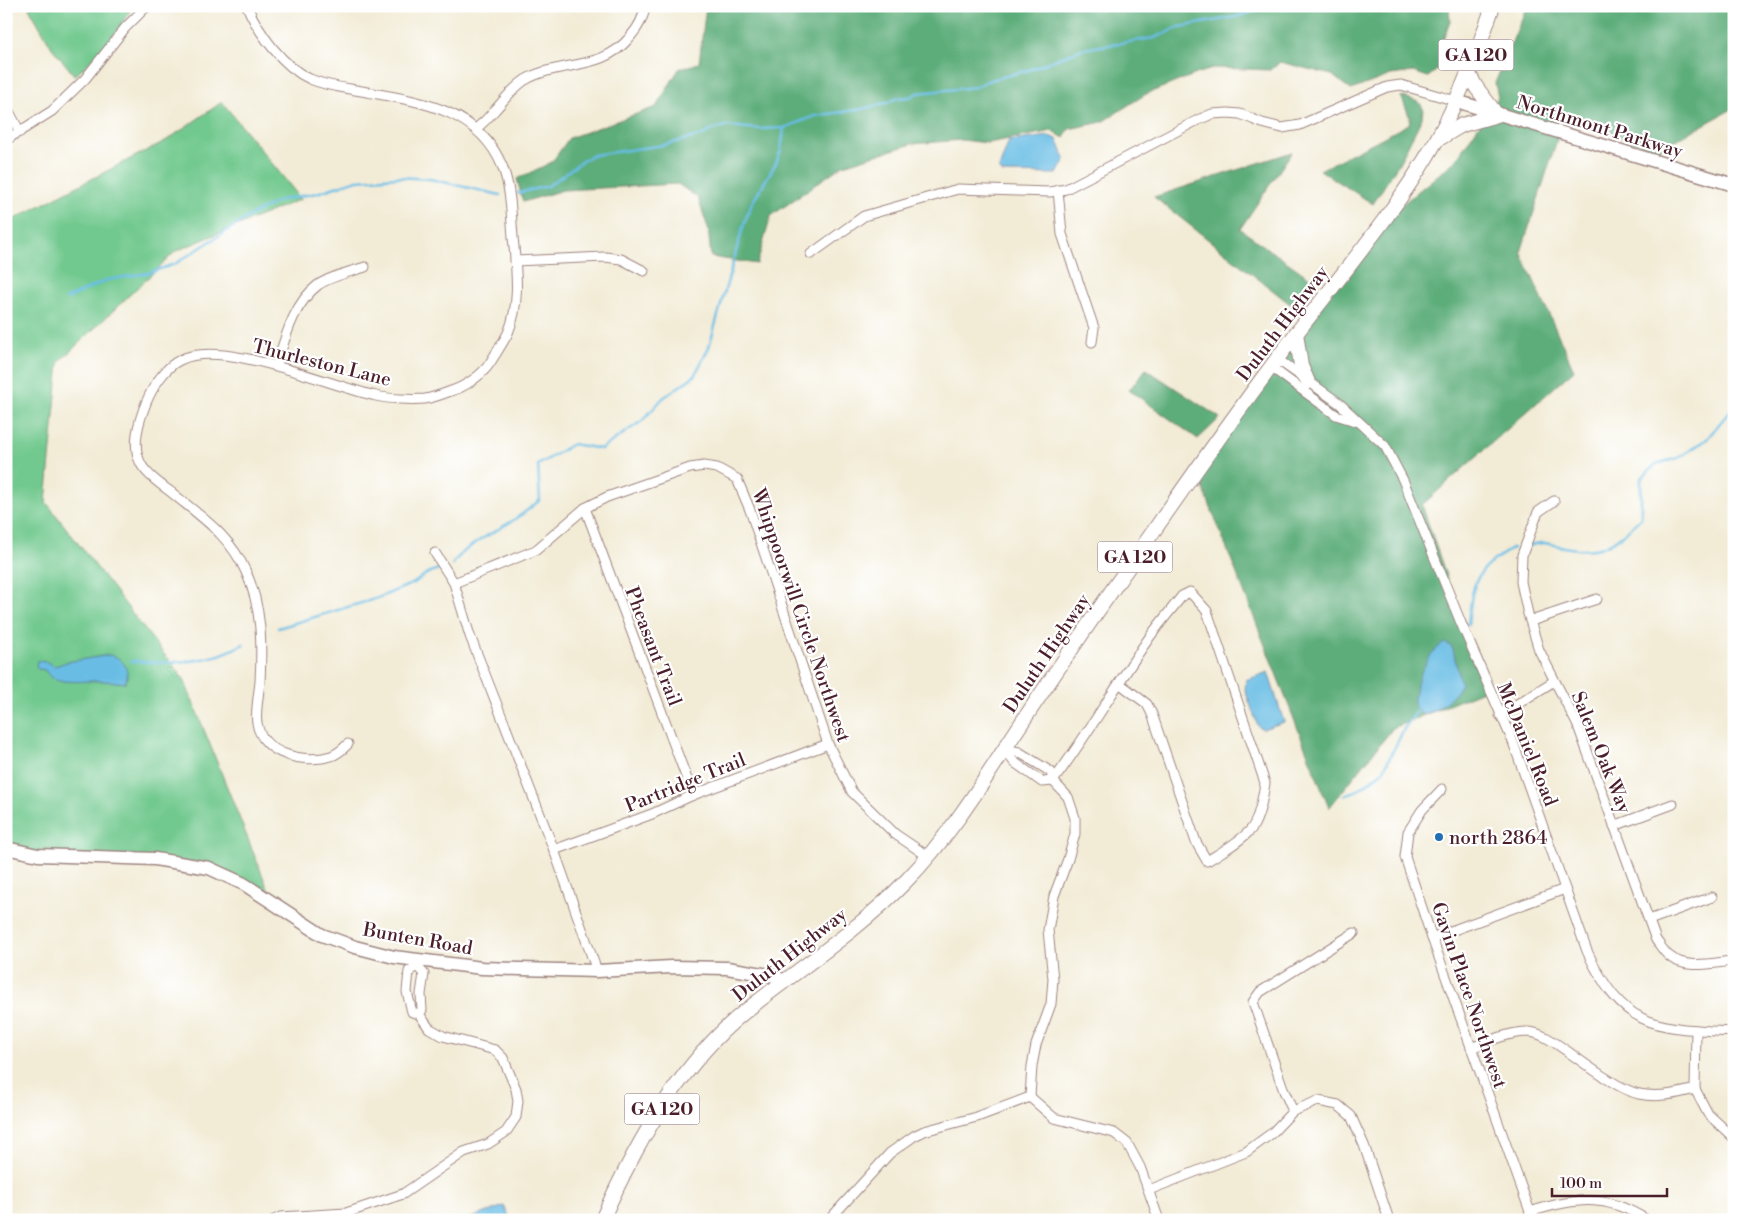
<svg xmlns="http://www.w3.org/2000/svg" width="1740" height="1226" font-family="'Libre Bodoni',serif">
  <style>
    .green { fill: #72c98f; stroke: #5e745d }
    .forest { fill: #5dad7a; stroke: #546652 }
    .water { fill: #69bde5; stroke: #5a6e88 }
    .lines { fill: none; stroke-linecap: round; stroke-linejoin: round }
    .stream { stroke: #69bde5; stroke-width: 2.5 }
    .street-casing { stroke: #9e8580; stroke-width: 11 }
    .secondary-casing { stroke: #9e8580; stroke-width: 15 }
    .primary-casing { stroke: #9e8580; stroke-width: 16 }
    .street { stroke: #fff; stroke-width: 9 }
    .secondary { stroke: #fff; stroke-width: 12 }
    .primary { stroke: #fff; stroke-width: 14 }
    .poi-dot { fill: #1f6fb2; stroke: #fff; stroke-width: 2 }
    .labels { text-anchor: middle; stroke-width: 4.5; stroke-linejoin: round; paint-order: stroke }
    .shield { fill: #fff; stroke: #80626b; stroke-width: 1 }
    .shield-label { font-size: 18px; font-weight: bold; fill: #4a1f2b }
    .street-label { font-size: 19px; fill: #4a1f2b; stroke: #fff }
    .poi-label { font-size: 19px; fill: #4a1f2b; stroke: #fff; text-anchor: start }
  </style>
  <rect width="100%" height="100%" fill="#fff"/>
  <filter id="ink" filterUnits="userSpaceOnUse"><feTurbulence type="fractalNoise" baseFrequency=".02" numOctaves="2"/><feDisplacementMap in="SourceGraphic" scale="10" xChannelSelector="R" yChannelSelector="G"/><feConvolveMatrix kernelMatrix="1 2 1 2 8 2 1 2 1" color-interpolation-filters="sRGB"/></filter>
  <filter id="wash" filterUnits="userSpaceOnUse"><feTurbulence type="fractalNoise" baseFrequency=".0096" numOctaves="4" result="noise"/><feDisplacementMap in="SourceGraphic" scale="20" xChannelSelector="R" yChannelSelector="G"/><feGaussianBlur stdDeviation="1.12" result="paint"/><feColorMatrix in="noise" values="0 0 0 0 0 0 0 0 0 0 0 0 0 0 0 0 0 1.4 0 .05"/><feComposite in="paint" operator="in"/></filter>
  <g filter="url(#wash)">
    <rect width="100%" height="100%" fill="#f2ebd5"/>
    <g class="green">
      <path d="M28,6h105l-24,37 -34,33 -23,-28z"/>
      <path d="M222,102l79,97 -125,52 -117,111 -13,140 138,178 88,219 -61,-36 -157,-5 -48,-14v-612l10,-14 151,-78z"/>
    </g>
    <g class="forest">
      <path d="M706,6h743l1,16 -9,22 2,10 -6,16 -9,7 -15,-5 -22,3 -40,15 -19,-15 -52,-13 -9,8 -55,-2 -17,5 -53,21 -44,28 -33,7 -5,9 -12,-7 -64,12 -26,-3 -50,4 -69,21 -72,51 -14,48 -46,-7 -3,-29 -10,-30 -20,-14 -115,6 -40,12 -6,-23 35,-17 17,-24 87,-31 23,-38 20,-6z"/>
      <path d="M1527,6h207v102l-76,42 -94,-32 -43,134 53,118 -152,135 63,185 -92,38 -64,80 -133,-338 192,-254 67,-55 43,-64 -3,-14z"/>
      <path d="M1401,96l18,6 4,6 -1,10 -23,45 -26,41 -53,-34 89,-46 1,-6z"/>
      <path d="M1292,152l-52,77 77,54 -18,28 -145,-114z"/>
      <path d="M1146,369l74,49 -22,21 -69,-49z"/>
    </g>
    <g class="water">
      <path d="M1049,136l8,3 8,20 -8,15 -55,-1 -3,-5 10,-27z"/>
      <path d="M1445,643l6,3 2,4 8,35c-9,12 -24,29 -40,29l-7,-8c-2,-18 13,-55 31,-63z"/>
      <path d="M110,655c13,3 21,15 15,28 -8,-1 -16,-2 -24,-2 -16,-1 -48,6 -56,-11l-7,-1 -2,-3 1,-5 10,1 8,4 12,-4z"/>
      <path d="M1268,672l16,50 -21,7 -5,-3 -13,-36 1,-10z"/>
      <path d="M504,1206l5,10 -12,4h-31z"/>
    </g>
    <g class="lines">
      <g class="stream">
        <path d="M518,193l30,-7 37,-27 8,-4 71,-10 39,-10 9,-5 14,-4 34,3 24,-1 31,-12 47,-7 28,-7 7,-4 13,-1 7,-4 59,-6 11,-6 42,-11 53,-21 72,-11 26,-11 55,-10 29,-9 18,-2"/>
        <path d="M66,299l41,-19 41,-7 27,-9 78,-50 27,-14 37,-7 40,-13 41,-3 32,2 70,16"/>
        <path d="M1529,546c11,-5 18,-3 30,0 43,9 51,1 82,-28v-39l15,-15 22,-6 28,-18 28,-34"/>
        <path d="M452,565c13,-20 40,-31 60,-44 10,-6 19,-14 28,-21l-2,-35 35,-21 28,5 41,-28 21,-23 31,-22 6,-11 9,-18 34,-120 8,-22 25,-42 5,-13 3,-22"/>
        <path d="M1468,624c5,-44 6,-53 45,-76"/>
        <path d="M278,628l100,-30 36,-15 12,-9 12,-5"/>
        <path d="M131,661c28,2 57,3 84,-5 10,-2 20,-8 29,-12"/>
        <path d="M1345,795l15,-6 23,-18 22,-44 12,-16"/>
      </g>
    </g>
  </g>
  <g filter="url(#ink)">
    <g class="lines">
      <defs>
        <g id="street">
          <path d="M247,6c11,26 36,61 63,73 12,5 27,8 40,10 58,11 128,15 153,79 8,22 8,45 10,69 3,31 8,66 -5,96 -5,10 -12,20 -18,30 -8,12 -25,24 -39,28 -8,3 -18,7 -26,8 -14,1 -36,0 -49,-3 -47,-10 -153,-58 -196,-36 -15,7 -28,28 -34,43 -7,18 -15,42 -5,61 5,10 20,21 30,28 30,25 59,43 75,80 16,35 16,72 14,110 -1,10 -5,31 -3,41 5,32 48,41 74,33 7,-2 12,-7 17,-12"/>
          <path d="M6,106l14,26"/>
          <path d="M476,129c7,-6 13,-12 19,-19 10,-11 18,-22 30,-30 34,-20 77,-8 105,-43 8,-9 14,-19 15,-31"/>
          <path d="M6,140l46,-29 33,-32 40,-51 22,-22"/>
          <path d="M1058,190l4,44 32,94 -2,14"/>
          <path d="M811,254l53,-38 94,-27 92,3 16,-3 132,-69 14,-6 16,-1 12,1 22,9 20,5 18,-3 87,-38 14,-2 55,16"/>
          <path d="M515,261l90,-4 16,2 23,12"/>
          <path d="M1277,359l62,44 46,43 18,34 58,143 52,119 74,209c36,78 68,77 147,81"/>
          <path d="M276,367c9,-28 17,-63 42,-82 13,-9 32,-13 47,-18"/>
          <path d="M1271,367l65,48 19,6"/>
          <path d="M1554,501l-16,11 -16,43 -1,27 7,32 11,36 39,76 78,214c4,5 8,12 13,16 16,14 44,7 63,5"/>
          <path d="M585,508l108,287"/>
          <path d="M435,553l19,30 16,53 84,214 43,121"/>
          <path d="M454,583l82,-33 49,-42 22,-11 83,-29 14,-2 13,2 20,11 13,31 78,234 24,48 43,42 34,23"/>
          <path d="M1531,621l66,-22"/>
          <path d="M1500,715l54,-34"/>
          <path d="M1004,749l15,3 32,20 2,9 15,16 7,21v16l-7,25 -14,37 -6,34 5,49 -2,25 -15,41 -4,21 -2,31"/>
          <path d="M1004,749l10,13 28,20 11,-1"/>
          <path d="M1053,781c35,-46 63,-96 96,-143 10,-14 22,-28 33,-42l8,-4 17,19 58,172c-2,13 -5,33 -13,45 -9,12 -32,25 -45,33l-11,-19 -44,-128 -5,-10 -28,-21"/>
          <path d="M1442,789l-20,21 -14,22 -3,25 27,81 101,282"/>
          <path d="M1614,826l59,-22"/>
          <path d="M554,850l98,-36 41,-19 135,-51"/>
          <path d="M1649,920l63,-23"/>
          <path d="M1432,938l133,-49"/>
          <path d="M417,966l7,8 -3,20 1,16 -3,4"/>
          <path d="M1696,1030l-1,59 13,25 26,24"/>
          <path d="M1471,1048c18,-7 36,-15 55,-16 16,0 29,11 41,19 17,12 52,39 72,43 19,4 38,0 56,-5"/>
          <path d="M1030,1097l24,21 60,15 13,10 13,24 19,53"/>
          <path d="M1293,1111l-9,-20 -31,-89 7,-10 94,-59"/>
          <path d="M1149,1190l97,-38 26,-19 21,-22 25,-10 20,4 13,11 13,29 25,75"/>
          <path d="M1530,1212c45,-14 75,-19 117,8"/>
          <path d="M274,1220l7,-3 65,-4 57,-19 61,-42 24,-8 18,-12 10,-15 2,-16 -2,-12 -13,-31 -8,-8 -52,-14 -14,-8 -10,-14 -7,-2 -5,-20 2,-21 8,-5 1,-5"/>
          <path d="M829,1220l61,-67 24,-17 10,-5 53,-14 53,-20"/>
        </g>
        <g id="secondary">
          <path d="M1456,101l278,84"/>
          <path d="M6,848l32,7 117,4 54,9 35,16 78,51 33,12 39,10 88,11 115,3 74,-4 56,1 48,8 8,5"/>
        </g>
        <g id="primary">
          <path d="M1437,140l25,-15 35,-10 -21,-28 -7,-13"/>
          <path d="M1296,333l5,33 7,16"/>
          <path d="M602,1220c32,-73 79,-156 141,-207 54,-43 115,-82 163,-132 43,-44 76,-97 109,-148 39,-59 79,-117 119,-174 50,-71 99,-143 152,-212 51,-68 108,-132 150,-206 24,-43 41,-88 57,-135"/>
        </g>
      </defs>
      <use href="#street" class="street-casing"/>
      <use href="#secondary" class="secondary-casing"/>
      <use href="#primary" class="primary-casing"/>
      <use href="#street" class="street"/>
      <use href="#secondary" class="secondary"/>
      <use href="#primary" class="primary"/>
    </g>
  </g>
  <circle class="poi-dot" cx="1439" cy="837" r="5"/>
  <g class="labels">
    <g class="shield">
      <rect x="1438.5" y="39.5" width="75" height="31" rx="4"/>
      <rect x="1097.5" y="541.5" width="75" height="31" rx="4"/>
      <rect x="624.5" y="1093.5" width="75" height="31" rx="4"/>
    </g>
    <g class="shield-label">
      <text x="1476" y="61">GA 120</text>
      <text x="1135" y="563">GA 120</text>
      <text x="662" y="1115">GA 120</text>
    </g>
    <g class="street-label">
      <text transform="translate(1600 126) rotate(17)" y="7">Northmont Parkway</text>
      <text transform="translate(1282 323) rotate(-53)" y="7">Duluth Highway</text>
      <text transform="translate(322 362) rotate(14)" y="7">Thurleston Lane</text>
      <text transform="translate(802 615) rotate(71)" y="7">Whippoorwill Circle Northwest</text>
      <text transform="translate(654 646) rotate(69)" y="7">Pheasant Trail</text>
      <text transform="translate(1046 653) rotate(-56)" y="7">Duluth Highway</text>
      <text transform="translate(1528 744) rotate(68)" y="7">McDaniel Road</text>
      <text transform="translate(1602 752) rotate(68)" y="7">Salem Oak Way</text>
      <text transform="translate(685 782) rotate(-22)" y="7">Partridge Trail</text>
      <text transform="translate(418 938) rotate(10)" y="7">Bunten Road</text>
      <text transform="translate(789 954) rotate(-38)" y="7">Duluth Highway</text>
      <text transform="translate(1470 995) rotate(71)" y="7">Gavin Place Northwest</text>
    </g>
    <g class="poi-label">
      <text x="1449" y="844">north 2864</text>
    </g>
  </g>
  <rect width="1740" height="1226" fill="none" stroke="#fff" stroke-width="25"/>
  <path d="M1552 1188v8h115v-8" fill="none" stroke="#4a1f2b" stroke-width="2.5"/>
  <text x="1560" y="1188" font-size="15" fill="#4a1f2b" stroke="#ffffff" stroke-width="4" paint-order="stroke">100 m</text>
</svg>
